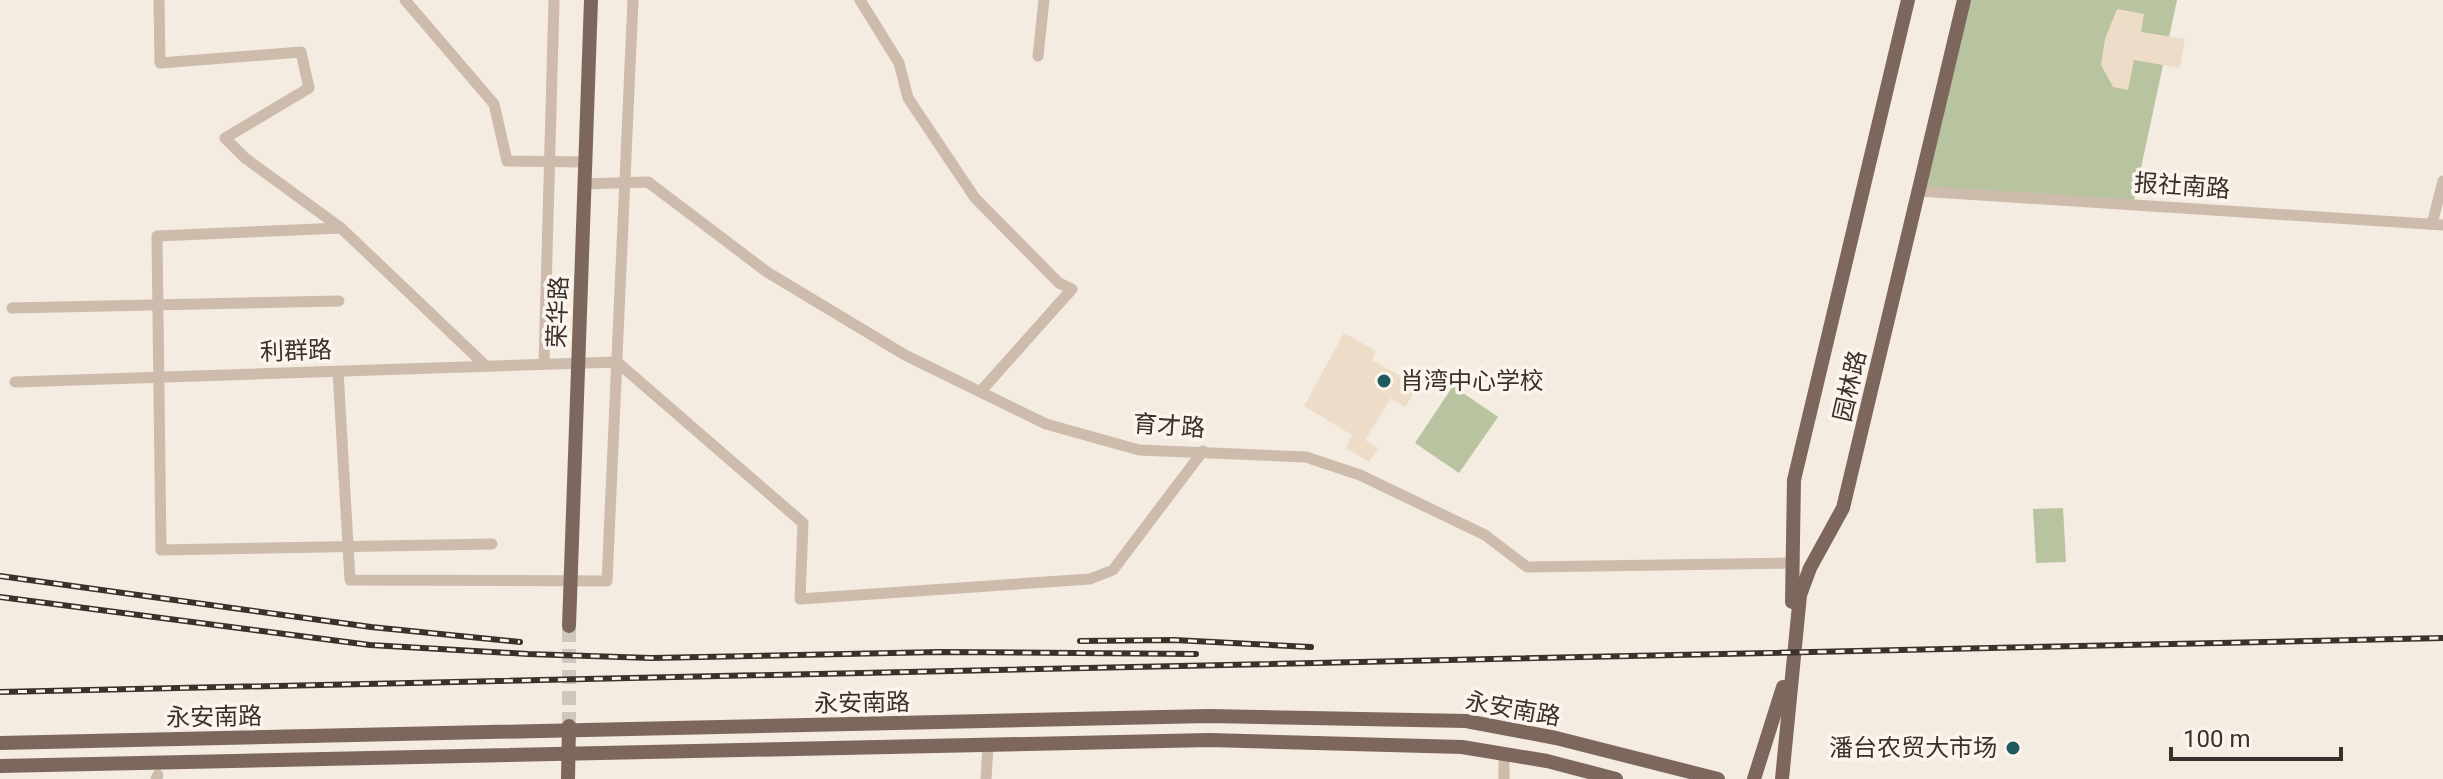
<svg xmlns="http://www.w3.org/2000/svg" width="2443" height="779" font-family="Roboto,'Noto Sans SC',sans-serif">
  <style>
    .green { fill: #b8c4a0 }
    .plaza { fill: #ecdcc8 }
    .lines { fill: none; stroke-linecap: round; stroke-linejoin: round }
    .major-tunnel { stroke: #cfc6bd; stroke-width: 14; stroke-dasharray: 14 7; stroke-linecap: butt }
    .minor { stroke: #cdbbac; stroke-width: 11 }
    .major { stroke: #7d675c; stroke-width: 14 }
    .rail-casing { stroke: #3b302b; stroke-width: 6 }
    .rail { stroke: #fbf5ee; stroke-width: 3; stroke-dasharray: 9; stroke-linecap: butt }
    .poi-dot { fill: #1f5a5e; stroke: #fbf5ee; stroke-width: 3 }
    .labels { text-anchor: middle; stroke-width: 7; stroke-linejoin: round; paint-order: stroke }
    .street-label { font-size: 24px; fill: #3b302b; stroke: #fbf5ee }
    .poi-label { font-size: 24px; fill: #3b302b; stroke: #fbf5ee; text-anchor: start }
  </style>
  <rect width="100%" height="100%" fill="#f4ebe1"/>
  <g class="green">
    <path d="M1964,0h213l-44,205 -214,-14z"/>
    <path d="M1453,386l45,31 -39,56 -44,-30z"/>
    <path d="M2063,508l3,54 -30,1 -3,-54z"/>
  </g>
  <g class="plaza">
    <path d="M2117,9l27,5 -3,18 44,7 -5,29 -46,-8 -6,30 -15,-3 -12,-22 4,-26z"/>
    <path d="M1344,333l32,18 -4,9 46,26 -13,21 -14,-9 -26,42 13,8 -9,14 -23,-14 6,-13 -48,-29z"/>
  </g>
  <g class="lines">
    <path class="major-tunnel" d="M569,726v-100"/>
    <g class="minor">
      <path d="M159,0l1,63 141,-11 8,36 -84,50 20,20 96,70 145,138"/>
      <path d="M405,0l89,104 13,57 78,1"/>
      <path d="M860,0l39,63 9,35 67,100 84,85 13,6 -91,102"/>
      <path d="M1038,56l6,-56"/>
      <path d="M584,184l64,-2 119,90 138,83 141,69 93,26 167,7 54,18 125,60 42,32 267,-4"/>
      <path d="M1919,191l524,34"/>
      <path d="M2432,224l11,-43"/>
      <path d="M341,228l-184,8 4,314 331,-6"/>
      <path d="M12,308l327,-7"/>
      <path d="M544,364l10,-364"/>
      <path d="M338,371l12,209 257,1 26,-581"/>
      <path d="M15,382l602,-20 186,161 -3,76 290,-20 23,-9 90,-119"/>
      <path d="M156,779l2,-4"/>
      <path d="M986,779l2,-33"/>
      <path d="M1504,779v-25"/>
    </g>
    <g class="major">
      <path d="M1792,602l2,-122 114,-480"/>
      <path d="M569,626l22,-626"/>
      <path d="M0,743l1209,-27 257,5 90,17 162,41"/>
      <path d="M0,766l1210,-26 252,7 85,14 69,18"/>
      <path d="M568,779l1,-53"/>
      <path d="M1754,779l29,-92"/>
      <path d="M1782,779l18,-184 10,-27 33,-60 121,-508"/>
    </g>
    <defs>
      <g id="rail">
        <path d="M0,576l371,51 149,15"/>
        <path d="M0,597l370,48 158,9 123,4 288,-6 257,2"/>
        <path d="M1080,641l94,-1 137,7"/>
        <path d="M0,692l2443,-54"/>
      </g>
    </defs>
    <use href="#rail" class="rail-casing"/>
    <use href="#rail" class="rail"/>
  </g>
  <g class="poi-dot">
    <circle cx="1384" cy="381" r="8"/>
    <circle cx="2013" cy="748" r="8"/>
  </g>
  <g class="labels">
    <g class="street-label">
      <text transform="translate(2182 186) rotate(4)" y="8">报社南路</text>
      <text transform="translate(558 312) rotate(-88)" y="8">荣华路</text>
      <text transform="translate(296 351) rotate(-2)" y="8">利群路</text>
      <text transform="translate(1850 386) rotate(-77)" y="8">园林路</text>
      <text transform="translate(1169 426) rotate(4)" y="8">育才路</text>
      <text transform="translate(862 703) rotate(-1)" y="8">永安南路</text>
      <text transform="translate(1513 709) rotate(10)" y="8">永安南路</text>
      <text transform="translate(214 717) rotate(-1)" y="8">永安南路</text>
    </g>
    <g class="poi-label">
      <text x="1400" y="389">肖湾中心学校</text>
      <text x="1997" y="756" text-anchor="end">潘台农贸大市场</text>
    </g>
  </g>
  <path d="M2171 747v12h170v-12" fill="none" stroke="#3b302b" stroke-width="4"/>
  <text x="2183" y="747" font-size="24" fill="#3b302b" stroke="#fbf5ee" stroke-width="6" paint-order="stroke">100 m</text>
</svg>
